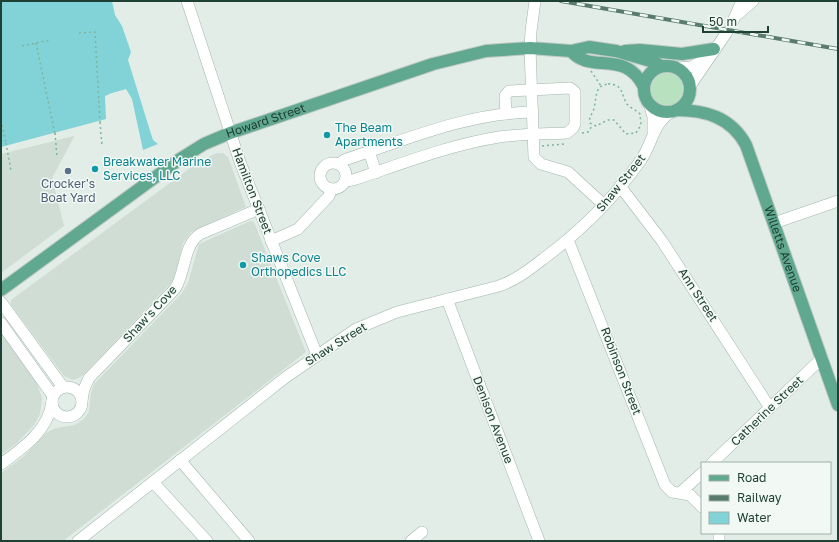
<svg xmlns="http://www.w3.org/2000/svg" width="839" height="542" font-family="'Golos Text',sans-serif">
  <style>
    .built { fill: #cfddd5 }
    .green { fill: #b7e1bf }
    .water { fill: #82d3d8 }
    .pier { fill: #e1ede6 }
    .lines { fill: none; stroke-linecap: round; stroke-linejoin: round }
    .minor-casing { stroke: #a3b6ad; stroke-width: 12 }
    .major-casing { stroke: #c0cac6; stroke-width: 14 }
    .path { stroke: #7db49e; stroke-width: 1.5; stroke-dasharray: 2 3; stroke-linecap: butt }
    .minor { stroke: #fff; stroke-width: 11 }
    .major { stroke: #60a88f; stroke-width: 12 }
    .rail-casing { stroke: #597b6f; stroke-width: 4 }
    .rail { stroke: #f2f9f5; stroke-width: 2.5; stroke-dasharray: 8; stroke-linecap: butt }
    .culture-dot { fill: #0f9aa8; stroke: #f2f9f5; stroke-width: 1.5 }
    .service-dot { fill: #5c6f8a; stroke: #f2f9f5; stroke-width: 1.5 }
    .labels { text-anchor: middle; stroke-width: 3; stroke-linejoin: round; paint-order: stroke }
    .street-label { font-size: 12px; fill: #1f4034; stroke: #f2f9f5 }
    .culture-label { font-size: 12px; fill: #0d838f; stroke: #f2f9f5; text-anchor: start }
    .service-label { font-size: 12px; fill: #4e5e75; stroke: #f2f9f5 }
  </style>
  <rect width="100%" height="100%" fill="#e1ede6"/>
  <g class="built">
    <path d="M73,134l1,3 -22,41 12,48 -63,47v-121z"/>
    <path d="M216,153h7l5,4 18,50 -55,25 -8,11 -9,35 -3,5 -90,94 -8,3 -9,-4 -53,-71v-5l182,-134z"/>
    <path d="M250,221l4,1 52,130 -243,189h-62v-68l22,-16 23,-24 10,-5 19,-3 10,-7 4,-7 2,-18 3,-9 88,-91 6,-10 11,-39z"/>
    <path d="M1,332l35,49 6,17 -2,16 -6,11 -16,17 -17,13z"/>
  </g>
  <circle class="green" cx="667" cy="89" r="16"/>
  <path class="water" d="M1,1h111l3,14 7,11 9,26 -3,8 23,74 2,6 5,4 -15,6 -11,-51 -6,-10 -17,5 5,24 -113,34z"/>
  <path class="pier" d="M116,92l-1,3 -4,1 5,22 -2,6 -40,12 -73,18v-7l105,-28 -1,-23z"/>
  <g class="lines">
    <defs>
      <g id="minor">
        <path d="M187,1l53,161 77,193"/>
        <path d="M535,1l-4,30 -1,17 4,109 7,7 27,8 36,33"/>
        <path d="M738,14l15,-13"/>
        <path d="M733,21l9,-20"/>
        <path d="M677,68l14,-1 16,-8"/>
        <path d="M690,86l37,-54"/>
        <path d="M649,102l4,15v15"/>
        <path d="M369,151l7,22"/>
        <circle cx="333" cy="176" r="13"/>
        <path d="M339,164l5,-4c61,-20 123,-47 189,-48"/>
        <path d="M345,181l8,-1c48,-16 96,-35 146,-43 22,-3 45,-3 68,-4l6,-5 2,-4v-32l-5,-4 -61,3 -4,5 1,18"/>
        <path d="M620,186l42,55 108,167"/>
        <path d="M774,223l64,-22"/>
        <path d="M568,240l97,245 7,7 18,3 12,12"/>
        <path d="M271,241l27,-12 31,-33 2,-7"/>
        <path d="M447,299l92,242"/>
        <path d="M1,302l62,85"/>
        <path d="M1,323l52,73"/>
        <circle cx="67" cy="402" r="15"/>
        <path d="M82,400l2,-11 5,-11 86,-89c11,-17 8,-44 25,-55l59,-25"/>
        <path d="M180,460l69,81"/>
        <path d="M712,463l110,-105"/>
        <path d="M1,464c22,-16 48,-34 51,-63"/>
        <path d="M153,482l54,59"/>
        <path d="M681,492l21,-19"/>
        <path d="M719,533v8"/>
        <path d="M78,541l208,-164 70,-48 41,-17 102,-26c17,-6 30,-16 44,-27 38,-28 71,-61 98,-99 12,-18 12,-38 33,-50"/>
        <path d="M411,541l11,-9"/>
      </g>
      <g id="major">
        <path d="M571,51c20,24 54,-3 73,36"/>
        <path d="M625,51l15,-1 42,4 32,-5"/>
        <circle cx="667" cy="89" r="23"/>
        <path id="s1" d="M676,110c29,0 55,7 70,35l92,260"/>
        <path id="s2" d="M1,290l179,-131 24,-15 26,-11 203,-69 53,-13 44,-3 41,3 18,-4 27,4 38,11 7,4"/>
      </g>
    </defs>
    <use href="#minor" class="minor-casing"/>
    <use href="#major" class="major-casing"/>
    <g class="path">
      <path d="M25,2v-1"/>
      <path d="M79,33l16,-1 5,90"/>
      <path d="M36,43l19,91"/>
      <path d="M22,46l28,-6"/>
      <path d="M591,71l10,15"/>
      <path d="M608,84c16,0 13,11 19,20 3,4 9,6 13,10l1,11 -5,8 -10,1 -12,-14h-6l-12,6 -6,-3c-2,-6 3,-9 4,-15 3,-11 0,-22 14,-24z"/>
      <path d="M1,120l5,23"/>
      <path d="M100,122l2,24"/>
      <path d="M55,133l2,25"/>
      <path d="M582,133l6,-1 4,-6"/>
      <path d="M6,143l5,28"/>
      <path d="M542,146l22,-2"/>
    </g>
    <use href="#minor" class="minor"/>
    <use href="#major" class="major"/>
    <defs>
      <path id="rail" d="M561,1l277,48"/>
    </defs>
    <use href="#rail" class="rail-casing"/>
    <use href="#rail" class="rail"/>
  </g>
  <g class="culture-dot">
    <circle cx="327" cy="135" r="4"/>
    <circle cx="95" cy="169" r="4"/>
    <circle cx="243" cy="265" r="4"/>
  </g>
  <circle class="service-dot" cx="68" cy="171" r="4"/>
  <g class="labels">
    <g class="street-label">
      <text dy="4" stroke="none"><textPath href="#s2" startOffset="316">Howard Street</textPath></text>
      <text transform="translate(621 183) rotate(-51)" y="4">Shaw Street</text>
      <text transform="translate(252 191) rotate(69)" y="4">Hamilton Street</text>
      <text dy="4" stroke="none"><textPath href="#s1" startOffset="193">Willetts Avenue</textPath></text>
      <text transform="translate(698 295) rotate(57)" y="4">Ann Street</text>
      <text transform="translate(150 314) rotate(-47)" y="4">Shaw's Cove</text>
      <text transform="translate(336 344) rotate(-32)" y="4">Shaw Street</text>
      <text transform="translate(621 371) rotate(69)" y="4">Robinson Street</text>
      <text transform="translate(767 411) rotate(-44)" y="4">Catherine Street</text>
      <text transform="translate(493 420) rotate(69)" y="4">Denison Avenue</text>
    </g>
    <g class="culture-label">
      <text x="335" y="132">The Beam<tspan x="335" dy="14">Apartments</tspan></text>
      <text x="103" y="166">Breakwater Marine<tspan x="103" dy="14">Services, LLC</tspan></text>
      <text x="251" y="262">Shaws Cove<tspan x="251" dy="14">Orthopedics LLC</tspan></text>
    </g>
    <g class="service-label">
      <text x="68" y="188">Crocker's<tspan x="68" dy="14">Boat Yard</tspan></text>
    </g>
  </g>
  <rect width="839" height="542" fill="none" stroke="#1f4034" stroke-width="4"/>
  <rect x="701" y="462" width="130" height="72" fill="#f2f9f5" stroke="#9eafa8"/>
  <rect x="709" y="475" width="20" height="6" fill="#60a88f" stroke="#9eafa8"/>
  <text x="737" y="482" font-size="12" fill="#1f4034">Road</text>
  <rect x="709" y="495" width="20" height="6" fill="#597b6f" stroke="#9eafa8"/>
  <text x="737" y="502" font-size="12" fill="#1f4034">Railway</text>
  <rect x="709" y="512" width="20" height="12" fill="#82d3d8" stroke="#9eafa8"/>
  <text x="737" y="522" font-size="12" fill="#1f4034">Water</text>
  <path d="M703 26v6h65v-6" fill="none" stroke="#1f4034" stroke-width="2"/>
  <text x="709" y="26" font-size="12" fill="#1f4034" stroke="#f2f9f5" stroke-width="3" paint-order="stroke">50 m</text>
</svg>
